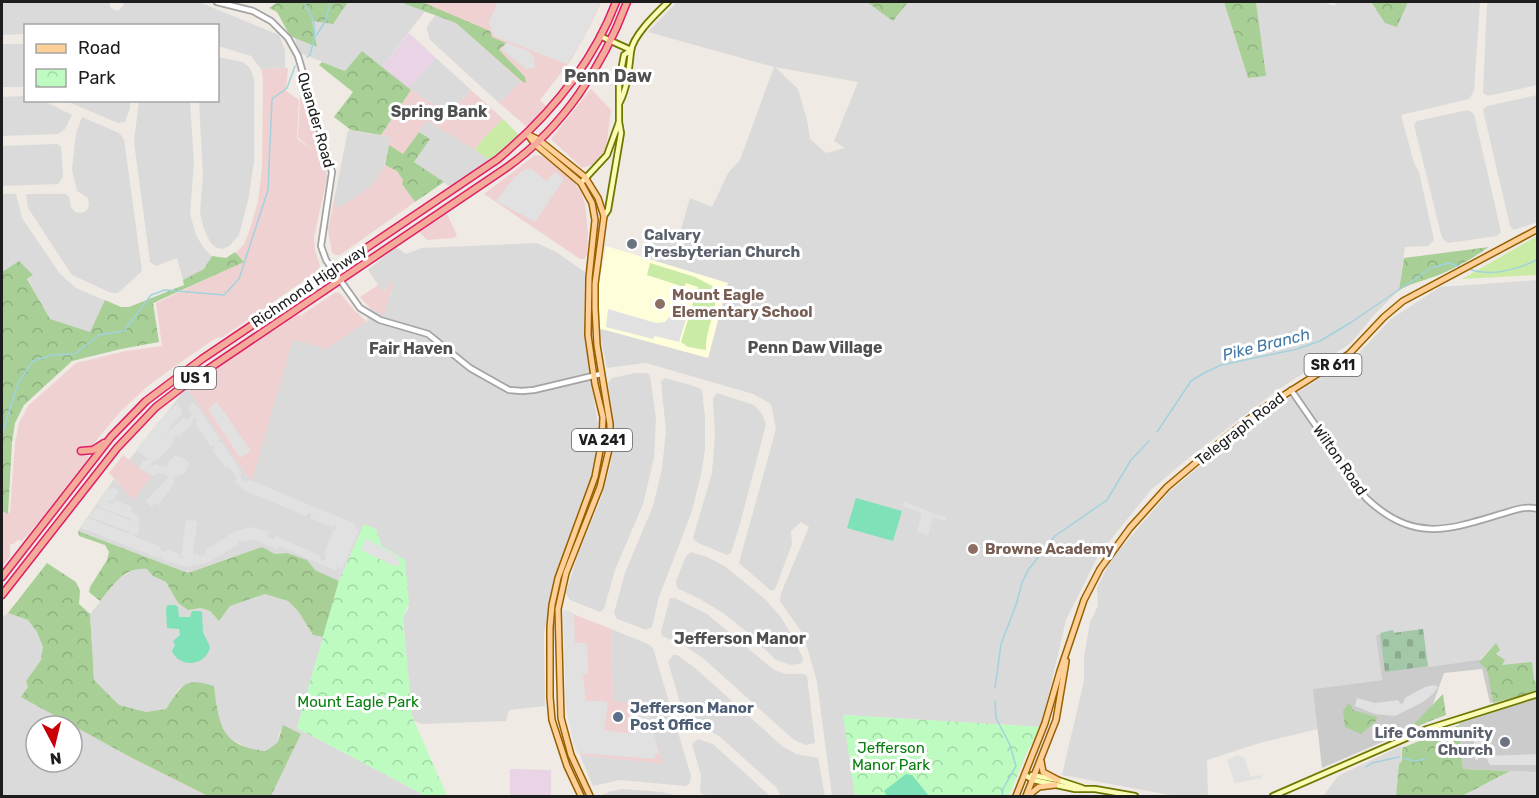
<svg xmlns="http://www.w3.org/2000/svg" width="1539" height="798" font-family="Rubik,sans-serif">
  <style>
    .residential { fill: #dbdada; fill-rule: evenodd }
    .commercial { fill: #f0d1d1 }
    .industrial { fill: #e8d4e5 }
    .education { fill: #fffedb }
    .religious { fill: #cbcbcb }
    .grass { fill: #caeba6 }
    .forest { fill: url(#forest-crowns) }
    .cemetery { fill: url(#cemetery-stones) }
    .park { fill: url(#park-crowns) }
    .pitch { fill: #7ee1b8 }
    .parking { fill: #e1e1e1 }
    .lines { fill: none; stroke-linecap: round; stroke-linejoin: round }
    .stream { stroke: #a1d2de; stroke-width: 1.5 }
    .tertiary-casing { stroke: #a4a4a4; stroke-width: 8 }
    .secondary-casing { stroke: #6e7701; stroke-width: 8 }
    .primary-casing { stroke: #966000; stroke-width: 8 }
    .trunk-casing { stroke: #de1e66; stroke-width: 9 }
    .tertiary { stroke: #fff; stroke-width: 4.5 }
    .secondary { stroke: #fafbb4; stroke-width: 4.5 }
    .primary { stroke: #ffcf98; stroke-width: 5 }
    .trunk { stroke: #f4ab9a; stroke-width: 6 }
    .worship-dot { fill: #6b7280; stroke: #fff; stroke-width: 2 }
    .education-dot { fill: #8d6e63; stroke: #fff; stroke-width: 2 }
    .service-dot { fill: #5c6f8a; stroke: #fff; stroke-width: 2 }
    .labels { text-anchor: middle; stroke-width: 6; stroke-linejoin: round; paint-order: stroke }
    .shield { fill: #fff; stroke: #616161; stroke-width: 1.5 }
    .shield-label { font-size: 14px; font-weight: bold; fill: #1d1d1d }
    .street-label { font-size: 15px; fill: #1d1d1d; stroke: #fff }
    .worship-label { font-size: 15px; font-weight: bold; fill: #5b616d; stroke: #fff; text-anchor: start }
    .education-label { font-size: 15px; font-weight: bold; fill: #785e54; stroke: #fff; text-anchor: start }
    .park-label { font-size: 15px; fill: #087e0e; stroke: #fff }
    .service-label { font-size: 15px; font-weight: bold; fill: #4e5e75; stroke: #fff; text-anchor: start }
    .neighbourhood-label { font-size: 16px; font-weight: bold; fill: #505050; stroke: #fff }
    .water-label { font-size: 16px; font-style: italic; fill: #4479a7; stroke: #fff }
    .quarter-label { font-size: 18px; font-weight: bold; fill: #505050; stroke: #fff }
  </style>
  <defs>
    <pattern id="forest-crowns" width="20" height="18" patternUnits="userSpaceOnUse" patternTransform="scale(1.5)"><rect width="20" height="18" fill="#a8cf96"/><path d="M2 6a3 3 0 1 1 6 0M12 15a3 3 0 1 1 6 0" fill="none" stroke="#90b181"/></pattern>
    <pattern id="cemetery-stones" width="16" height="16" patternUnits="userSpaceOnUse" patternTransform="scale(1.5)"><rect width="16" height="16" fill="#a3c8a8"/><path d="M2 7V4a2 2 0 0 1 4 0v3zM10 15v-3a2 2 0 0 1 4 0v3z" fill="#8cab90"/></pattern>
    <pattern id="park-crowns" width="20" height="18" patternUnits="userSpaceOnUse" patternTransform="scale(1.5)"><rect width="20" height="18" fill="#bdfbc1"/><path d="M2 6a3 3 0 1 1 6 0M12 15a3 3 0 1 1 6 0" fill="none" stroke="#a2d7a5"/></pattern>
  </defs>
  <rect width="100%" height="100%" fill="#efeae3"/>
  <g class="residential">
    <path d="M2,2h107l2,6 7,3 5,-5 1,-4h75l80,33 6,15v18l-24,1 -10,-13 -33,-10v-20h-192l-1,8 -23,1z"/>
    <path d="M302,2h101l23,8 -44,57 -20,-15 -17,19 -47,-19 -3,-14 21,8z"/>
    <path d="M677,2h210l14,8 7,-8h316l24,76 17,-2 -9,-74h67l11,4 3,-4h34l4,7 22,18 10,-25h73l-6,89 -5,8 -68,16 13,48 5,9 15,68 -6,6 -23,1 -6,43 -25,25 -23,28 -72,46 -93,71 -35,30 -52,64 -33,66 -25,107 -197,-12 11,81h-23l-15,-114 -13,-46 -24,-35 1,-8 28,-66 -8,-5 -10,9 1,13 -16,43 -2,3h-4l-31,-27 37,-134 -5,-25 -18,-10 -107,-31 -39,5 -8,-37 7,-4 44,-64 4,-29 24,6 12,-42 22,9 16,-34 12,-13 34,-93 -126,-35zM775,67l83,15 -24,59 11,7 -19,5 -16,-14 -3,-19 -9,-31z"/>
    <path d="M1487,2h50v83l-49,11 -5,-3z"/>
    <path d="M436,14l18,7 67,61 -22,21 -69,-63 -3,-11 1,-4z"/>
    <rect x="2" y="44" width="23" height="43"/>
    <path d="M218,57l25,5 7,6 4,11v82l-5,35 -10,39 -10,11 -7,3 -7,-2 -5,-5 -6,-13 -4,-16 3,-38 -4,-74 19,-1z"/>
    <path d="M436,58l35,32 -22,24 -40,-25z"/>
    <path d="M1537,95v127l-23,8 -4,-4 -27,-116 4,-4z"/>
    <path d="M23,96l2,1 1,3 20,2 26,13 -7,14 -7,5 -56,2v-39z"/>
    <path d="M66,101h64v7l-5,14 -7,1z"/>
    <path d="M139,101h51l4,62 -4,51 6,21 7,12 9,10 -7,13 -22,10 -6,-22 -21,8 -6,-4 -16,-120z"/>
    <path d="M1468,110l6,4 27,118 -4,4 -49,7 -6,-5 -28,-113 3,-4z"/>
    <path d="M82,117l37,16 5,6 18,132 -24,22h-7l-39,-18 -44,-67 -2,-14h40l3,3 2,10 4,5 8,1 5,-4 1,-4 -1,-7 -11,-7 -5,-22 4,-36z"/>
    <path d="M427,120l31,19 33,22 -39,27 -38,-26 16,-23 -11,-7z"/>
    <path d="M348,130l43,7 -8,33 -10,15 -35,24 -4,-9z"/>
    <path d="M57,144l4,3 2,30 -5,7 -56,2v-40z"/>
    <path d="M2,194h14l6,24 38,56 16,14 30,13 -16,32 -41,-13 -30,-59 -17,11z"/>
    <path d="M537,243l19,9 29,20 -1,41 4,51 11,67 -8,47 -36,96 -11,60 1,72 -36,4 -3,11 -85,3 -6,-3 -3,-5 -9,-98 6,-11 -28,-62 -5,-16 -12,-5 -25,57 -24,-11 -9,-10 -19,-7 -12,1 -13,-7 -74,26 -110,-42 36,-52 19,21 18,-23 -22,-17 58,-73 60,89 5,3 41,-141 74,-16 3,-14 14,7 7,-26h3l-3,-7 -8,10 -15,-22 28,-23 10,7 16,-6z"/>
    <path d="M1537,280v404l-36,-19 -2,-7 -4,-4 1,-10 -17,16 -51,7 -51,-32 5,45 -68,9 4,40 -58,14 -53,17 1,36h-33l-113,-21 22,-94v-24l6,-35 8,-16 -1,-18 13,-27 59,-69 90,-75 100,-64 32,-34 49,-32z"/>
    <path d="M635,373h12l3,3 6,42 -2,40 -11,46 -28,66 -11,39 -4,3 -30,-12 -4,-7 12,-39 23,-56 10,-35 3,-36 -6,-44 4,-5z"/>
    <path d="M665,378l32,9 5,3 3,27v32l-4,26 -10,39 -32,83 -7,30 -6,3 -29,-11 -3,-6 11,-40 28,-67 9,-37 4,-38 -5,-49z"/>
    <path d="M717,393l37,12 8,9 4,10 -26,100 -9,29 -4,2 -31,-13 -3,-4 19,-65 3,-37 -2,-38z"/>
    <path d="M691,552l16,5 19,10 39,32 15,17 10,16 13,26 -1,5 -11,2 -15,-5 -29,-28 -24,-19 -23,-14 -23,-11 -1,-7 10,-25z"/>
    <path d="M137,568l10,1 6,7 13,6 12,21 10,7 13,-2 9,3 6,7 11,-7 3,-5 35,-12 23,7 10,10 15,24 10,2 -26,91 129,68h-155l30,-62 -21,-3 -2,11 -12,9 -17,-2 -21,-12 -10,-19 -4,-32 -35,2 -13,21 -20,3 -27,-7 -25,-24 -4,-67 28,-35z"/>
    <path d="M670,598h5l32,16 67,56 12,4h18l3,2 8,67 -9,2 -12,-5 -90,-81 -19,-13 -23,-10 -1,-4z"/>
    <path d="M8,613l20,7 9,12 7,15 -3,13 -15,21 2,6 -6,10 110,61 76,38h-206v-179zM36,726h36v36h-36z"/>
    <path d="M611,629l37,15 5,4 38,128 -1,7 -4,3 -66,-6 -27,6 -13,-31 84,9 -51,-63z"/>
    <path d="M673,655h4l18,13 87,78 14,8 22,4 7,38h-44l-5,-9 -57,-51 -11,-6 -18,-1 -3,-3 -19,-64z"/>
    <path d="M698,739l15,5 57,52h-63l-7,-3 1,-18 -9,-31z"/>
    <path d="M1401,746l1,15 -3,3 -3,32h-73l15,-20z"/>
    <path d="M1510,771l27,1v24h-75z"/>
    <path d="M622,789l40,3 16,4h-78l8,-4z"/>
  </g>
  <g class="commercial">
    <path d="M423,2h178l-10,22 -20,36 -31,40 9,9 -21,19 -29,-25 22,-21 -67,-61 -33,-13z"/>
    <path d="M288,68l-2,23 13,9 -2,39 18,12 -17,-13 2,-41 5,4 16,45 5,25 1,7 -13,59 1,14 5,14 -1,5 -96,67 -7,1 -35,24 -32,23 -29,27 -35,42 4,3 -47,61 -20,23 -4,-1 -4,4h-4v13l-8,10v-57l8,3 5,-70 4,-20 9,-17 48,-43 50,-12 36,-5 -6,-43 87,-41 -8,-8 9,-10 5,-12 9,-31 4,-33 1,-88 -2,-11z"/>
    <path d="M591,89l20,21 -5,39 -12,15 -12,4 -31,-29z"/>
    <path d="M411,90l38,24 22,-24 32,29 -19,19 -9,12 -48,-30 -24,35 -14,-10 2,-8 -10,-2z"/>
    <path d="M535,155l7,1 16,11 14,13 9,12 4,12 3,28 -1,23 -3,4h-4l-96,-65z"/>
    <path d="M385,165l12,6 6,9 -1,4 13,18 -75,53h-4l-4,-2 -4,-23 6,-30 4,9 35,-24z"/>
    <path d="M447,214l10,21 -3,3 -27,2 -8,-8z"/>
    <path d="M391,281l3,9 -3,-1 -7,27 -14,-8 -10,-11 18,-12 6,7z"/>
    <path d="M336,292l4,1 14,17 13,12 -41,27 -33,-10 -41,141 -5,-4 -60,-89 44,-30 1,1 4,-2 6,-7 32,-22 24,-13 2,2z"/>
    <path d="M123,455l28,22 -18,23 -24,-27z"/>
    <path d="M568,612l43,17 2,72 31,4 20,59 -84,-9 -9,-28z"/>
  </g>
  <g class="industrial">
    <path d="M409,33l27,25 -27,31 -27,-22z"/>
    <path d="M510,769l41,1v26h-41z"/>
  </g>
  <path class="education" d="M606,246l122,37 -20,75 -110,-30 1,-44z"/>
  <g class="religious">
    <path d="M1422,629l6,38 57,-8 11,42 -6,2 -8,-34 -38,4 -18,50 -104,45 -9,-79 69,-9 -6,-45z"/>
    <path d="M1537,698v74l-74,-3 -4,-46z"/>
  </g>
  <g class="grass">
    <path d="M503,119l17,17 -1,3 -28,22 -16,-11 9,-12z"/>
    <path d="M1537,236v39l-75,4z"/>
    <path d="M650,263l45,14 21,11c2,23 -11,41 -10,62l-18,-3 -7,-5 17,-55 -12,-4 -2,4 -37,-12z"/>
  </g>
  <g class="forest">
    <path d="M278,2h70l-15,22 -21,-3 5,26 -27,-11 -13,-24 -8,-4z"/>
    <path d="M400,2h22l68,29 2,6 14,6 -7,7 26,27 1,5 -2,1 -68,-60z"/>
    <path d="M867,2h41l-15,19z"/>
    <path d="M1224,2h32l10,74 -18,2z"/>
    <path d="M1371,2h37l-11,25 -12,-4z"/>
    <path d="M362,51l49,39 -30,45 -30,-5 -17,-13 19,-25 -34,-27 3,-3 23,9z"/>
    <path d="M419,132l11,7 -16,23 30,20 -29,20 -13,-18 1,-4 -6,-9 -12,-6 4,-20 14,9z"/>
    <path d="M1489,247c-18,12 -39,25 -59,31 -11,4 -20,6 -31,12l5,-32z"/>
    <path d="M235,252l9,10 -91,41 6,39 -38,7 -49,12 -48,44 -9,18 -3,19 -4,72 -6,-3v-239l17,-11 14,14 -6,4 23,40 40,13 15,-32 16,7h8l55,-22 -1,-5 21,-11 8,-13 14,2z"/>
    <path d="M78,531l110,42 74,-26 13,7 12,-1 20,7 8,10 24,11 -16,56 -10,-2 -15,-24 -10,-10 -23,-7 -35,12 -11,15 -9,-10 -9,-3 -13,2 -10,-7 -12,-21 -13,-6 -6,-7c-23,-3 -33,16 -47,32l-11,-9 1,-5 17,-27 2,-8 -4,-7 -26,-9z"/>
    <path d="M47,563l29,19 4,9 -1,13 11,10 4,66 25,25 27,7 20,-3c15,-23 19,-33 48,-23 5,39 7,61 52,65l12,-9 5,-17 18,9 -30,62h-63l-76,-38 -111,-61 7,-10 -2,-6 15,-21 2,-13 -6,-15 -9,-12 -20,-7z"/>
    <path d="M1496,643l4,7 -4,4 9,6 -3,5 30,-3 2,18 3,4v7l-44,12 -5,-29 -2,-5 -7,-7z"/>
    <path d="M1443,694l3,21 -32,12v-3z"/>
    <path d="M1348,704l3,1 2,5 24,7 -1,4 -15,13 -16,-7 -2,-16z"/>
    <path d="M1459,725l4,44 47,2 -48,25h-66l3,-32 3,-3v-13z"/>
  </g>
  <path class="cemetery" d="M1423,629l5,37 -43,6 -5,-39 13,-3 1,3z"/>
  <g class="park">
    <path d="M364,524l12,5 5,16 24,15 4,42 -6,16 9,98 35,80h-21l-129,-68 42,-147z"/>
    <path d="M843,715l198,12 -15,27 -17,42h-154z"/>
  </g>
  <g class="pitch">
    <path d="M856,498l46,13 -9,30 -46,-13z"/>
    <path d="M168,605h7l3,2 1,10h11l2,-6h9l1,2 1,19 7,15c-4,19 -30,22 -38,4l3,-6 -2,-4 7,-6 -1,-6 -12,-1 -1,-20z"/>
    <path d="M906,774l6,1 17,21h-42l-3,-5z"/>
  </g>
  <g class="parking">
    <path d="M498,2h102l-15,34 -18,28 -73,-28 -5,-14z"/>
    <path d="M507,43l21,8 6,6 1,11 -9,1 -25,-20z"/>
    <path d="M525,169h7l14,12 9,-9 9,7 -29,43 -39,-21 18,-23z"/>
    <path d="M608,309l48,14 9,-1 6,-7 15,4 -7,23 -24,-6 -2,3 -47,-12z"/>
    <path d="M194,402l26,37 -3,4 5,-1 20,31 -2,4 6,5 4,-2 106,44 -1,4 4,2 -17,39 -5,-2 -1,4 -57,-25 -2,3 -25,-10 -10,3 -4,-2 1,4 -30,18 -23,5 -25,-8v-4l-2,3 -78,-30 5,-11 43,17 2,-6 -2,4 -41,-16 9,-8 34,12 -2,3 2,1v-8l-2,2 -30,-11 -1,-6 10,-14 3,2 2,-2 6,5 -8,10 -3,-2 -1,2 6,2 1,-4 18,7 -1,4 9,7 -2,17 -4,-1 -1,2 28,11 -1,3 6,2 1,-3 12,5v3l4,1 1,-2 -3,-1 5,-35 11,1 -4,34 5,-1 2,3 7,-3 -2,-4 31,-19 15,-4 18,5 -2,4 7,3 2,-3 44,20 1,5 4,-1 1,-3 -2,-3 9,-24h4l-1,-6 -3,3 -23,-9 1,-4 -3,-1 -2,3 -61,-25 -10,-9 2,-4 -9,-12 -3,1 -12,-16 2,-4 -2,-2 -2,2 -16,-23 3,-3 -3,-3 -3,2 1,4 -15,13 -2,-2 -4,5 2,2 -17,19 -3,-1 -3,4 1,3 3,-3 12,3 2,-6 6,-5 7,1 8,7 -3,2 -2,7 -12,5 2,5 -17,22 -3,-2 -3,4 -6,-6 22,-24 -1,-2 -10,-2 -4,3 -14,-8 4,-8 2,1 3,-2 -12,-9 21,-27 20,-20 5,6v5l-21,24 22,-20 4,2 5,-5 -4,-8z"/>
    <path d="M217,402l34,49 -11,7 -32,-49z"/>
    <path d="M904,502l43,16 -2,3 -12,-4 -5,18 -11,-3 5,-19 -19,-7z"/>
    <path d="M366,538l31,18 4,10 -9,-1 -31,-15z"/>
    <path d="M569,610l5,5 1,28h12l1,31h-5l3,27h16l6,2 -4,27 28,4 4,-27 9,-3 14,49 -4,2v4l-77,-6 -4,-8 -8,-37 -3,-93v-4z"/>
    <path d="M1434,685l4,2 -4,6 -11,9 -28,14 -20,-2 -20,-8 2,-8 18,5 23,-3 3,4 2,-1 2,-5 20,-11z"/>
    <path d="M1473,728l12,2 2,26 50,-2v11h-47l-4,-8h-8v3h-3z"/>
    <path d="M1237,755l7,2 7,20 10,-2 1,3 -27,5 -8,-23z"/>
  </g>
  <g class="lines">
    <g class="stream">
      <path d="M305,2v3c13,18 11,30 5,50l-3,2"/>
      <path d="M316,36l10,-16 4,-18"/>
      <path d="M1471,270c21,6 47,0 67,-11"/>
      <path d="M1157,432l34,-51 13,-8 17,-8 76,-16 23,-8 30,-18 81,-55 18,-5 11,4"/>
      <path d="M2,434l16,-51 15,-22 19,-6 23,-1 24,-19 25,-4 27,-36 14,-5 59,5 15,-16 29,-89 4,-91 15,-11 8,-22"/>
      <path d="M995,688l6,-44 15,-39 6,-22 6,-13 27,-34 52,-36 24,-40 18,-19"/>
      <path d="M995,701l1,17 14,27 6,21 -13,23 -1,7"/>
      <path d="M1403,758l11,3 11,-2"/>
      <path d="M1366,767l6,-4 27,-6"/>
    </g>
    <defs>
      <g id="tertiary">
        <path d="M217,2l36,9 18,10 17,17 10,18 34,116 -11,74 5,14 34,48 20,12 48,14 42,34 39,22 13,1 12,-1 67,-16"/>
        <path d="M1291,390l75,108c46,44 80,33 135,16 12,-3 24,-9 37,-5"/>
      </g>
      <g id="secondary">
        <path d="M600,36l31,14"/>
        <path d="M620,102c8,-16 9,-34 11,-51 2,-16 26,-38 37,-49"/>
        <path d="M581,183l26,-28 12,-33"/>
        <path d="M604,216l4,-6 13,-77 -2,-11v-40l5,-27 7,-5"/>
        <path d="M1025,775l8,5 42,9h20l40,7"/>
        <path d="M1032,775l26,5 24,8"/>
        <path d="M1273,796l154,-67 111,-35"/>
      </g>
      <g id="primary">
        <path d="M527,134l12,6 46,37 13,21 6,18 -9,68v24l2,37 13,79v21l-10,42 -34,86 -8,36 3,109 10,37 19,41"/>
        <path d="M528,135l7,9 46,39 11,20 3,17 -6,58 -1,57 7,49 8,33 -1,23 -7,37 -37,101 -6,27 -2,22v70l2,23 15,46 14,30"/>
        <path d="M1041,761l2,11 15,8"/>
        <path d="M1029,795l10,-8 16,-2"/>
        <path d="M1016,796l29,-73 15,-52 24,-71 16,-31 30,-41 37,-41 57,-48 35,-28 90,-57 35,-37 19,-16 135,-72"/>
        <path d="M1026,796l30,-76 10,-59"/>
      </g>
      <g id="trunk">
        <path d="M81,451l12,-1 11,-7"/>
        <path d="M2,577l109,-140 35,-36 56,-42 296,-200c51,-43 94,-94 118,-157"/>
        <path d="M2,595l115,-147 39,-41 30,-23 320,-216c57,-40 97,-102 121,-166"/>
      </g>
    </defs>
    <use href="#tertiary" class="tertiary-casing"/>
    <use href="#secondary" class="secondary-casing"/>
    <use href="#primary" class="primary-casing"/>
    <use href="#trunk" class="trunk-casing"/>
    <use href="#tertiary" class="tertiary"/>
    <use href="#secondary" class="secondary"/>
    <use href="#primary" class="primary"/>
    <use href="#trunk" class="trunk"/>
  </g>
  <g class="worship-dot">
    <circle cx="632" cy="244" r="6"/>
    <circle cx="1505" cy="742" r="6"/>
  </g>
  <g class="education-dot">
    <circle cx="660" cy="304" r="6"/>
    <circle cx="973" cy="549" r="6"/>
  </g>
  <circle class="service-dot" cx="618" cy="717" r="6"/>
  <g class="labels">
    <g class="shield">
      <rect x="1304.5" y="354" width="57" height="22" rx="4.5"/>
      <rect x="174" y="367" width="42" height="22" rx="4.5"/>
      <rect x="572" y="429" width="60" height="22" rx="4.5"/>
    </g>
    <g class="shield-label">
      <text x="1333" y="370">SR 611</text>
      <text x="195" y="383">US 1</text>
      <text x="602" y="445">VA 241</text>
    </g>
    <g class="street-label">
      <text transform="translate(316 120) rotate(74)" y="5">Quander Road</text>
      <text transform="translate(309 286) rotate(-34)" y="5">Richmond Highway</text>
      <text transform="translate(1240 429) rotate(-38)" y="5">Telegraph Road</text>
      <text transform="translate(1340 460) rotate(55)" y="5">Wilton Road</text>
    </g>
    <g class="worship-label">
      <text x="644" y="240">Calvary<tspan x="644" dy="17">Presbyterian Church</tspan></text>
      <text x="1493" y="738" text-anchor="end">Life Community<tspan x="1493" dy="17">Church</tspan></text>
    </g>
    <g class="education-label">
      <text x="672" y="300">Mount Eagle<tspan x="672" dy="17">Elementary School</tspan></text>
      <text x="985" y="554">Browne Academy</text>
    </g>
    <g class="park-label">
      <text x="358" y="707">Mount Eagle Park</text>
      <text x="891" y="753">Jefferson<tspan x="891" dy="17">Manor Park</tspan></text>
    </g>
    <g class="service-label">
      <text x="630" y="713">Jefferson Manor<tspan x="630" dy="17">Post Office</tspan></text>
    </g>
    <g class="neighbourhood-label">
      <text x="439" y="117">Spring Bank</text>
      <text x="815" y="353">Penn Daw Village</text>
      <text x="411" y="354">Fair Haven</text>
      <text x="740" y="644">Jefferson Manor</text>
    </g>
    <g class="water-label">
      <text transform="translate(1266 344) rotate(-14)" y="6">Pike Branch</text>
    </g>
    <g class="quarter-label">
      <text x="608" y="82">Penn Daw</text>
    </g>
  </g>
  <rect width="1539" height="798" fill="none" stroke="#1d1d1d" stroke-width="6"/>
  <rect x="24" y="24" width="195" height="78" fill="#ffffff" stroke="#a5a5a5" stroke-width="1.5"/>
  <rect x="36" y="44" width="30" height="9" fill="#ffcf98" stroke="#a5a5a5" stroke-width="1.5"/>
  <text x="78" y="54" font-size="18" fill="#1d1d1d">Road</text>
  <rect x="36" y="69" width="30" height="18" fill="url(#park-crowns)" stroke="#a5a5a5" stroke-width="1.5"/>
  <text x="78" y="84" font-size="18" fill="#1d1d1d">Park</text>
  <g transform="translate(54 744) rotate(173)"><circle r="28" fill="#ffffff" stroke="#a5a5a5" stroke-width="1.5"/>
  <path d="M0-4.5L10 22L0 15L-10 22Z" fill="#ca0006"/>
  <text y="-9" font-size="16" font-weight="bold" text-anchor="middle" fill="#1d1d1d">N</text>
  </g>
</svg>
